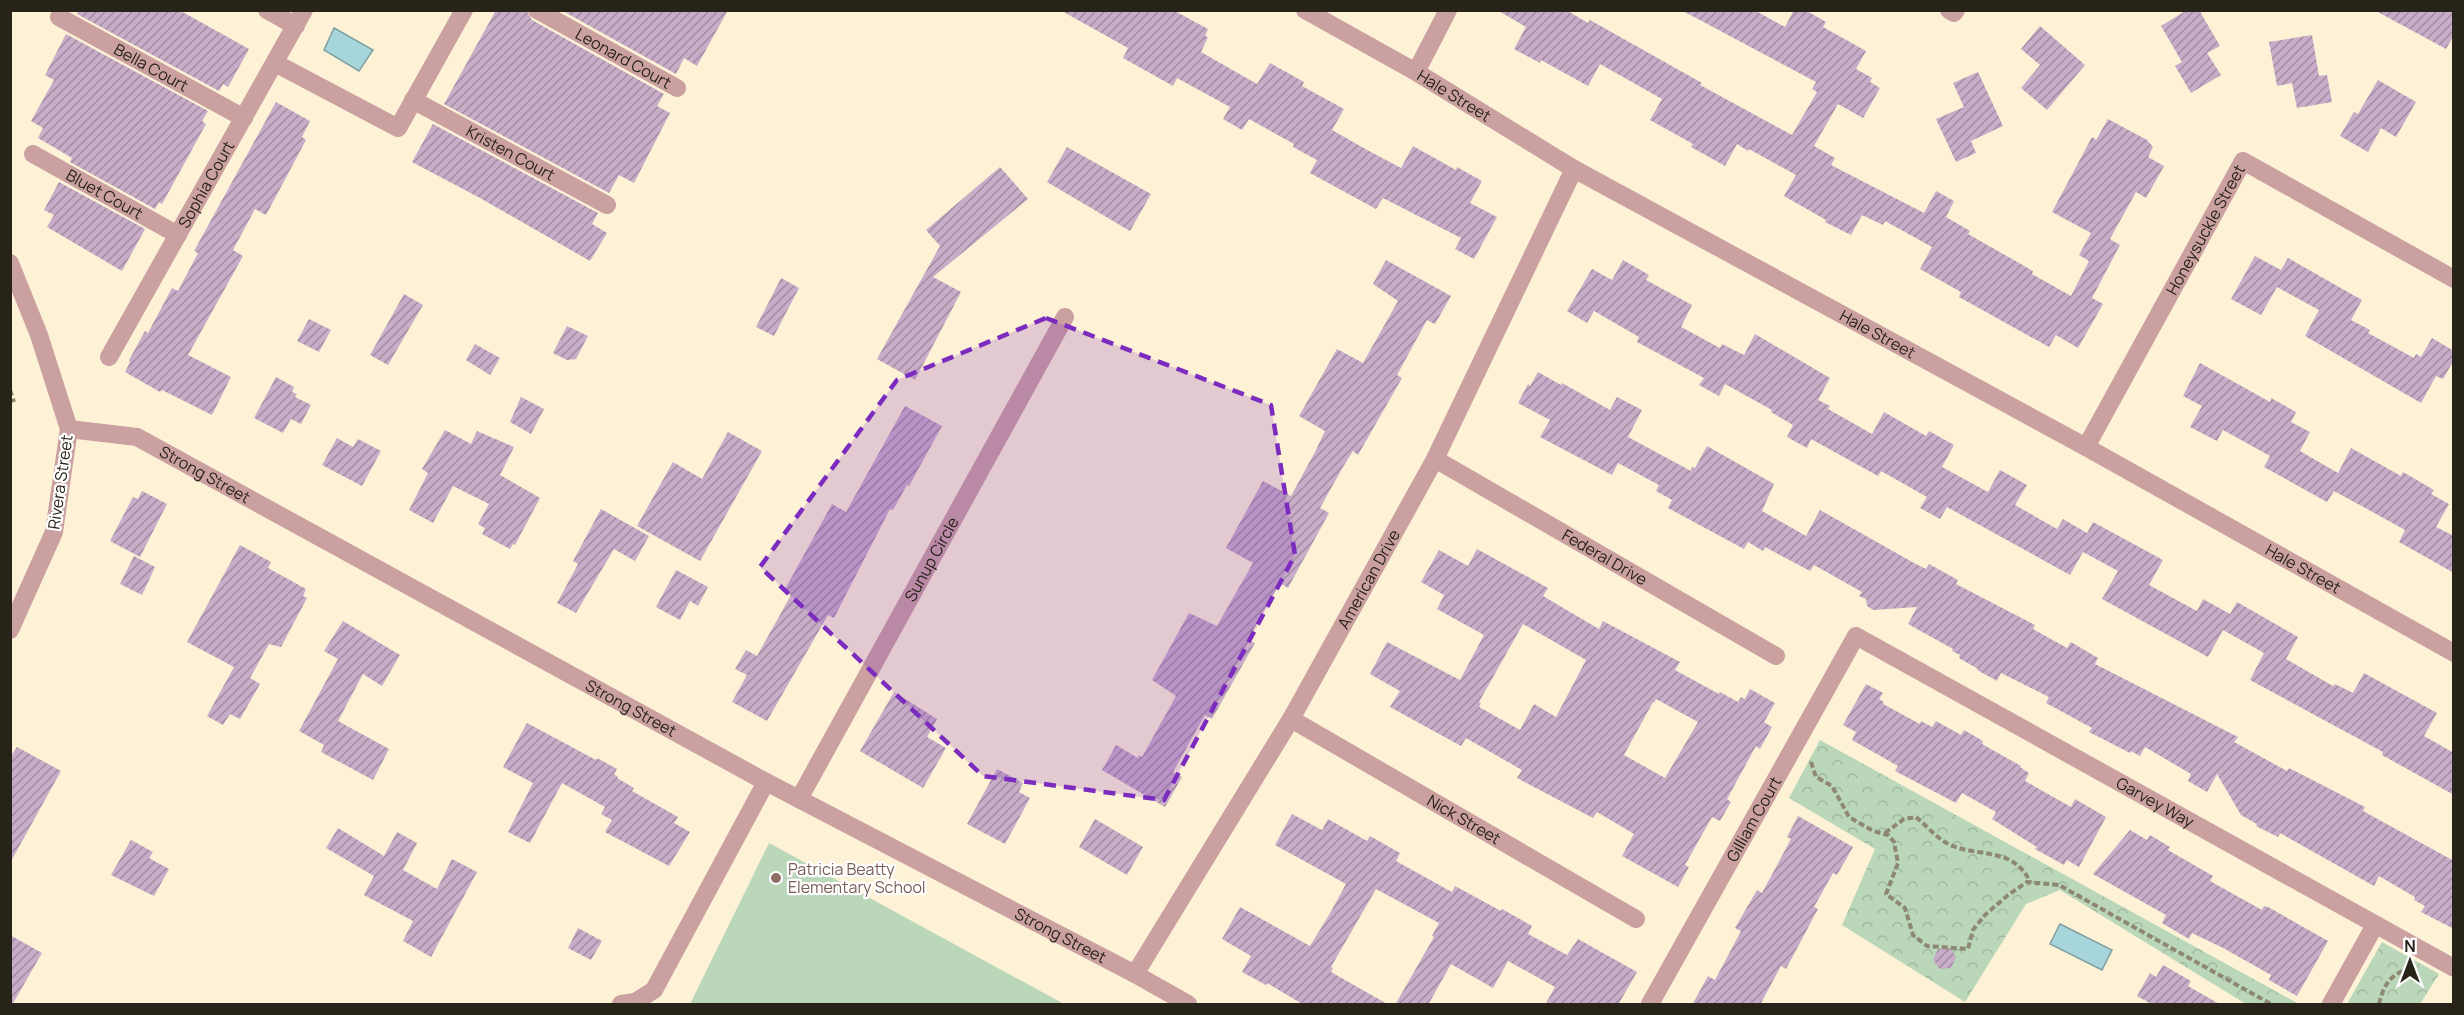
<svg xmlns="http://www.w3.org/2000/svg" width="2464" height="1015" font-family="Manrope,sans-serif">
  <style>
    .green { fill: #bad7ba }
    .forest { fill: url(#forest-crowns) }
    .water { fill: #a6d6dc; stroke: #80a0a2; stroke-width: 1.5 }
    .building { fill: url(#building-hatch); fill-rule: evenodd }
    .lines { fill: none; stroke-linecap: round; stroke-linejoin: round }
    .path { stroke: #8e8774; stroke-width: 4; stroke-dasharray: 6 3; stroke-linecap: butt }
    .minor { stroke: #caa0a0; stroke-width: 18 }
    .marked { fill: #7b2cbf; fill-opacity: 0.2; stroke: #7b2cbf; stroke-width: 4.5; stroke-dasharray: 12 8; stroke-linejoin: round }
    .education-dot { fill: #8d6e63; stroke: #fff; stroke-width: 2 }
    .labels { text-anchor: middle; stroke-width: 4.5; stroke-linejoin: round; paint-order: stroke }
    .street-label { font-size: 16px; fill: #282319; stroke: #fff }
    .education-label { font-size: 16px; fill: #785e54; stroke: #fff; text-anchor: start }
  </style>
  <defs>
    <pattern id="forest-crowns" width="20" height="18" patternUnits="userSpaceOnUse" patternTransform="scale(1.5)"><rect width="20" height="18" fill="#bad7ba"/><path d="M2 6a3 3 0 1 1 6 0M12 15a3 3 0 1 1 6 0" fill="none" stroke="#a0b89f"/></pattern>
    <pattern id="building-hatch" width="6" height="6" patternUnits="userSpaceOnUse" patternTransform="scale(1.5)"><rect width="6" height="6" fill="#c8acc8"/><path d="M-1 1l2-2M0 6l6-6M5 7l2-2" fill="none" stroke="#a28ca2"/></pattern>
  </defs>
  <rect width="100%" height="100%" fill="#fdf2d6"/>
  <path class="green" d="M769,843l295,161h-374z"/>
  <g class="forest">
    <path d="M1820,740l479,264h-53l-186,-114 -34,14 -61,98 -123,-77 33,-76 -86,-51z"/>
    <path d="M2382,942l57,32 -19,30h-73z"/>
  </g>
  <g class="water">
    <path d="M334,28l39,22 -14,21 -35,-21z"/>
    <path d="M2060,924l52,26 -10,20 -52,-26z"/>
  </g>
  <g class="building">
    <path d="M79,10h100l70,39 -21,38 -5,-3 -4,7 -142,-77z"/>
    <path d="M496,10h30l6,10 132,74 -7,12 13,7 -36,70 -15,-8 -10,18 -165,-89z"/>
    <path d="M561,10h167l-31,56 -13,-8 -8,16z"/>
    <path d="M1060,10h113l35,19 -3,7 3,1 -7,15 56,32 13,-21 34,19 -2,4 42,23 -12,21 37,21 32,17 12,-22 43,24 1,-3 25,14 -12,22 27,14 -23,42 -19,-10 6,-11 -78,-40 -7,11 -66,-36 7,-13 -24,-13 1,-3 -45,-25 -7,11 -19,-11 7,-12 -53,-29 -4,8 -50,-28 5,-10z"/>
    <path d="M1497,10h69l22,13 2,-3 112,63 -2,2 92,50 25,-43 -5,-3 4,-7 -135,-72h73l31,17 9,-17h11l21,12 -3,5 43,24 -10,18 16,9 -2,4 10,6 -17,30 -25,-14 -24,42 21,12 -4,7 93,48 12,-22 18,10 -8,16 24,14 -2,3 65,37 -1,3 39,22 18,-35 -10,-6 12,-22 -39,-21 40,-75 4,3 12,-21 39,21 6,7 -5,10 16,9 -18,32 -10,-6 -26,47 10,6 -28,53 11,6 -25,44 -22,-13 -7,12 -90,-50 2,-5 -41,-23 12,-22 -47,-26 -2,4 -21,-10 -11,20 -26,-13 1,-2 -42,-24 12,-21 -47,-26 -1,2 -11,-7 -12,22 -34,-19 2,-3 -43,-24 12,-21 -62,-35 -12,22 -47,-26 -1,3 -26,-14 12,-22z"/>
    <path d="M2187,10h12l21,36 -13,7 14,22 -30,18 -16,-27 7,-4 -21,-36z"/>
    <path d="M2374,10h80v25l-8,14z"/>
    <path d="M2040,26l45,39 -38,45 -26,-22 19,-23 -19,-16z"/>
    <path d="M66,34l142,77 -6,10 4,3 -44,80 -3,-2 -4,7 -85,-47 2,-4 -34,-20 5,-10 -12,-7 23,-41 -9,-5z"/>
    <path d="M2312,35l7,41 8,-1 5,27 -35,6 -5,-25 -15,3 -8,-44z"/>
    <path d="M1978,72l25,54 -32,15 5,12 -20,9 -20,-43 28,-12 -11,-24z"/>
    <path d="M2378,80l38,22 -20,35 -15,-9 -13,24 -28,-16 14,-24 4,2z"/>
    <path d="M276,102l34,19 -8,16 4,3 -40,75 -11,-6 -22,41 10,6 -55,99 43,22 -19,38 -50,-25 -2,2 -35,-20 5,-10 -1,-2 16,-29 3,2 24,-45 6,3 20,-38 -4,-2z"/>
    <path d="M433,124l165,89 -6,11 15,9 -17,28 -110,-63 -68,-36z"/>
    <path d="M1067,147l84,47 -21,37 -83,-49z"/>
    <path d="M1000,167l28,32 -95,78 28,15 -46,88 -38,-21 63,-113 -14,-16z"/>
    <path d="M59,182l86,47 -23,42 -75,-44 7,-12 -10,-5z"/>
    <path d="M2255,256l26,14 7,-12 74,42 -11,20 19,10 -2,3 46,25 2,-4 5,3 11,-19 22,13v9l-11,19 -7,-3 -15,27 -116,-67 14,-26 -42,-23 -16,28 -30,-16z"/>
    <path d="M1386,260l65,36 -16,28 -8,-4 -30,55 5,3 -44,77 -5,-4 -10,16 -23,41 9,5 -41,75 -8,-5 -17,29 -15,28 7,3 -43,76 -7,-4 -32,57 9,5 -17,30 -63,-37 14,-25 22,13 1,-3 3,2 34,-61 -24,-16 37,-67 28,13 36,-63 -27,-15 37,-67 28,15 24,-44 10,-21 -26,-15 38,-67 26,14 35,-62 -25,-17z"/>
    <path d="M1623,260l26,15 -3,5 46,25 -11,22 39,21 2,-4 22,11 11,-21 75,44 -12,22 12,6 -2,3 44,25 12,-22 42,24 3,-5 25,14 -12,22 46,25 12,-22 27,15 -12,20 42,24 6,-10 24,14 6,-11 70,38 -14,25 48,26 6,-12 27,15 7,-12 61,35 -12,22 47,27 2,-2 18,9 11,-20 73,40 -13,23 30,17v42l-72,-40 1,-3 -133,-72 14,-27 -41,-23 -15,27 -106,-58 16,-28 -35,-19 -13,23 -123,-68 -7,12 -20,-11 7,-11 -46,-26 -3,5 -67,-37 -4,9 -20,-11 6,-12 -22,-13 1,-2 -47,-26 -6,12 -20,-11 5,-7 -67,-36 2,-5 -45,-26 -7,12 -20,-12 25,-42 20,11z"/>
    <path d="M781,278l18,10 -25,48 -18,-9z"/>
    <path d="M404,294l19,11 -35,60 -18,-10z"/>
    <path d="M309,319l22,11 -12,22 -22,-11z"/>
    <path d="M567,326l21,10 -12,23 -9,1 -14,-7z"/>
    <path d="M475,344l25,14 -10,17 -24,-15z"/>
    <path d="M2200,363l70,39 1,-4 25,14 -5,10 19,10 -10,19 38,22 13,-25 50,28 2,-4 31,18 -3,4 18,10 -13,23 18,9v37l-55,-31 6,-12 -47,-26 -24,-13 -7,11 -63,-35 6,-11 -47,-26 -6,11 -27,-14 12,-21 -19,-10z"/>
    <path d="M1538,372l23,13 1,-2 48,27 7,-13 25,13 -14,27 63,34 1,-4 3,1 12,-22 67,38 -12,27 44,25 14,-26 94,53 12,6 3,-5 29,16 -2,4 79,41 -2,4 34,19 4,-6 27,16 -3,6 143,73 -4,5 53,29 2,-3 76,39 -2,4 91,50v68l-33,-17 4,-6 -11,-6 1,-3 -36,-21 -5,10 -94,-53 -2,4 -22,-11 1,-2 -16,-9 -24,-41 -10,18 -19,-11 3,-7 -46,-27 -5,9 -9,-5 -1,2 -41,-21 3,-4 -46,-25 3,-6 -48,-24 -4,8 -20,-11 1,-1 -19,-11 1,-3 -8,-4 1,-2 -45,-25 9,-17 -44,3 -6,-4 -1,-7 -7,-3 3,-4 -48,-27 -4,6 -45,-24 -2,4 -15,-9 -4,7 -76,-41 4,-8 -16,-9 3,-6 -41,-22 -6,12 -72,-38 10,-17 -32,-17 10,-19 2,2z"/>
    <path d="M276,377l18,10 -2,5 5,2 -2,3 16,8 -10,19 -10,-5 -8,14 -29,-15z"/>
    <path d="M521,397l23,12 -13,25 -21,-12z"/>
    <path d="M905,406l37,20 -33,60 -2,-1 -14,25 -3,-1 -56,109 -6,-3 -61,106 -35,-19 15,-27 -12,-6 11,-19 11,6 34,-61 -7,-4 48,-87 14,8z"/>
    <path d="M445,430l26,14 6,-13 37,16 -14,28 40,23 -25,47 -2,-1 -3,5 -28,-15 3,-6 -7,-4 11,-20 -36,-18 -20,37 -24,-13 19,-37 -6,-4z"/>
    <path d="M728,432l34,19 -62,110 -63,-35 36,-64 29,17z"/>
    <path d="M337,438l16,9 5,-8 23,12 -19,35 -40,-21z"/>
    <path d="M142,491l25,13 -27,53 -30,-16 23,-44 5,2z"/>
    <path d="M601,509l48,27 -14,25 -21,-12 -38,64 -19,-10 21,-39 -5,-3z"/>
    <path d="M240,545l31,17 -3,6 38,21 -3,7 4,2 -26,49 -12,-3 -19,34 10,6 -20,35 -10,-5 -7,11 -16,-9 27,-49 -47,-25z"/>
    <path d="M1477,549l71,39 -5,8 56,33 4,-8 77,41 -5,8 44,24 1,-2 18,10 3,-5 4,2 5,-10 25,14 -11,19 8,5 -12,22 -4,-3 -29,53 4,3 -11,19 -8,-4 -27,48 4,2 -11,20 -56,-31 12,-22 -37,-22 -4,6 -76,-40 5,-8 -56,-32 -5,8 -71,-39 10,-16 -30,-17 17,-32 73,38 24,-45 -47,-26 7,-14 -23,-13 18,-32 29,16zM1523,624l63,36 -30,57 -22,-13 -14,26 -41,-23 2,-4 -2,-1zM1656,699l42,23 -33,56 -41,-23 29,-53 1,1z"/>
    <path d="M134,556l21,11 -13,28 -22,-11z"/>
    <path d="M676,570l32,17 -10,19 -8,-5 -10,19 -24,-13z"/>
    <path d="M343,621l57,34 -18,31 -19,-12 -25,47 51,28 -16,31 -52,-28 3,-7 -25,-14 39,-72 -14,-8z"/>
    <path d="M1866,684l17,9 -4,6 5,3 -1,2 37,20 1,-3 11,6 4,-6 25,14 3,-5 19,11 -1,3 39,22 -1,1 9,6 -4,8 46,26 4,-8 31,18 -27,50 -12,-7 -3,5 -29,-16 2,-2 -45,-28 4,-7 -34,-19 -6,10 -61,-32 3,-5 -46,-26 4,-8 -13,-7z"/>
    <path d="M894,692l43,27 -10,18 19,11 -23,40 -63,-37z"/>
    <path d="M527,723l69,37 1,-2 20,11 -3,5 4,3 -1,1 17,10 -2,3 46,26 -4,6 16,9 -21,34 -64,-34 7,-12 -11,-6 4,-7 -43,-24 -32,60 -22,-11 25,-49 -30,-16z"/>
    <path d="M17,747l44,24 -51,92v-105z"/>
    <path d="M997,769l26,14 -4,9 11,6 -25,46 -38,-20z"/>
    <path d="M1292,814l30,16 6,-11 39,22 3,-5 30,17 -4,8 56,31 3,-6 46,25 1,-2 30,17 -4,8 39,21 11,-16 59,33 -19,33h-73l10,-18 -47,-26 -15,27 -42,-24 -23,41h-33l39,-68 -2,-1 7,-13 -63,-34 -45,78 2,1 -2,4 58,33h-85l-37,-22 -1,2 -24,-13 9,-16 -29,-17 18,-32 70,39 19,-31 17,-31 -71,-39z"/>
    <path d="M1798,816l55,31 -16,28 -4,-2 -19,34 4,2 -32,60 -5,-3 -21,39h-68l16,-29 7,4 26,-49 -6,-3 22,-38 5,3 29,-54 -4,-2z"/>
    <path d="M1095,819l48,28 -16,28 -48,-28z"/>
    <path d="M338,828l46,28 13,-24 20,11 -14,27 34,19 15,-30 25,13 -46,85 -28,-16 10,-20 -49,-26 10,-19 -48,-28z"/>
    <path d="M2130,830l17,10 3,-5 20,12 -2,3 45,26 -3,5 52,29 2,-4 4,1 60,34 -31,55 -28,-16 2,-5 -46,-26 -33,-16 -3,6 -27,-16 4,-8 -73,-41z"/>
    <path d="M131,840l22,12 -4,6 20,11 -15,27 -43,-21z"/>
    <path d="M578,928l24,13 -11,19 -23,-12z"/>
    <path d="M10,935l32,18 -30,52h-2z"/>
    <path d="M1950,948l6,9 -5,11 -11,1 -7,-9 5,-11z"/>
    <path d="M2163,965l28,16 -3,5 33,19h-68l-16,-9 13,-23 6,4z"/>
  </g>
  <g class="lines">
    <g class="path">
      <path d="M10,390l4,12"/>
      <path d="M1811,762l5,15 16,9 17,31 24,14 15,4 6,7 4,21 -12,31 19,14 8,27 14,11 41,3 5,-19 12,-15 23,-20 19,-13 32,3 212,119"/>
      <path d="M1885,833l19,-14 12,-2c11,9 24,25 37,29 28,11 62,2 77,36"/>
      <path d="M2379,1004c5,-20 11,-29 31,-36"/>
    </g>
    <g class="minor">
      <path d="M267,10l29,16"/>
      <path id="s1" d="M537,10l140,78"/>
      <path id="s2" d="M1305,10l111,62 158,97 512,278 368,206"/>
      <path d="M1949,10l5,3 2,-3"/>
      <path id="s3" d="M59,17l185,101"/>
      <path d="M275,63l123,65 66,-118"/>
      <path d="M1416,72l32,-62"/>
      <path id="s4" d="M413,100l194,105"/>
      <path id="s5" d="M33,154l145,81"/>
      <path d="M10,263l29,72 30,94 -15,103 -44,98"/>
      <path id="s6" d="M109,357l195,-347"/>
      <path id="s7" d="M69,429l68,8 629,345 369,192 53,30"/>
      <path id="s8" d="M2086,447l157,-286 211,118"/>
      <path id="s9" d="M1435,459l341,197"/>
      <path id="s10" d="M1291,719l345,200"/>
      <path id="s11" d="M799,799l266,-482"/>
      <path id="s12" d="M1135,974l156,-255 144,-260 139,-290"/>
      <path d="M621,1004l14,-2 19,-12 112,-208"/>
      <path id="s13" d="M1650,1004l206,-368 598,332"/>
      <path d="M2331,1004l44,-79"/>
    </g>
  </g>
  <path class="marked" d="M1046,318l225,87 24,150 -131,245 -181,-24 -223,-209 137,-187z"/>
  <circle class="education-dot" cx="776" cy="878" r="6"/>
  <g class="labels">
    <g class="street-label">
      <text dy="6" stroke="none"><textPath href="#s1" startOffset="99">Leonard Court</textPath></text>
      <text dy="6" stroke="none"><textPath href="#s3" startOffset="105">Bella Court</textPath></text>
      <text dy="6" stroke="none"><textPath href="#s2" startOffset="172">Hale Street</textPath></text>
      <text dy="6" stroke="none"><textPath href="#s4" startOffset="111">Kristen Court</textPath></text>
      <text dy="6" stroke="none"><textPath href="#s6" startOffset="198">Sophia Court</textPath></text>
      <text dy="6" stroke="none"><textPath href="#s5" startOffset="82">Bluet Court</textPath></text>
      <text dy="6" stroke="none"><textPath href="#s8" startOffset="248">Honeysuckle Street</textPath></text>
      <text dy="6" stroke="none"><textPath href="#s2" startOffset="658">Hale Street</textPath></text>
      <text dy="6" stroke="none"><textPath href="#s7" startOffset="146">Strong Street</textPath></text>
      <text transform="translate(60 482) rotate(-82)" y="6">Rivera Street</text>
      <text dy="6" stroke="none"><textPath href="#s11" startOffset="274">Sunup Circle</textPath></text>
      <text dy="6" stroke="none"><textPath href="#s9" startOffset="196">Federal Drive</textPath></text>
      <text dy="6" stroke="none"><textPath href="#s2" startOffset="1144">Hale Street</textPath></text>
      <text dy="6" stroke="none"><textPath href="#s12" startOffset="459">American Drive</textPath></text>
      <text dy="6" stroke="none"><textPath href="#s7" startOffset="632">Strong Street</textPath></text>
      <text dy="6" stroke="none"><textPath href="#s13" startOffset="764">Garvey Way</textPath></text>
      <text dy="6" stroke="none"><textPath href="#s10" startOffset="200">Nick Street</textPath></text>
      <text dy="6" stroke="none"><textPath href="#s13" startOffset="212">Gilliam Court</textPath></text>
      <text dy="6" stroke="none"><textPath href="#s7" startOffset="1118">Strong Street</textPath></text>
    </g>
    <g class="education-label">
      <text x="788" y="875">Patricia Beatty<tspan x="788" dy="18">Elementary School</tspan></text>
    </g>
  </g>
  <rect width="2464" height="1015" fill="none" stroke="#282319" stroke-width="24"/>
  <g transform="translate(2410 961)" stroke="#ffffff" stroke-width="4.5" paint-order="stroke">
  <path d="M0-4.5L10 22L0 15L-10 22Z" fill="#282319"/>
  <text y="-9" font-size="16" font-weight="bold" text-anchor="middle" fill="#282319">N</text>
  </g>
</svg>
